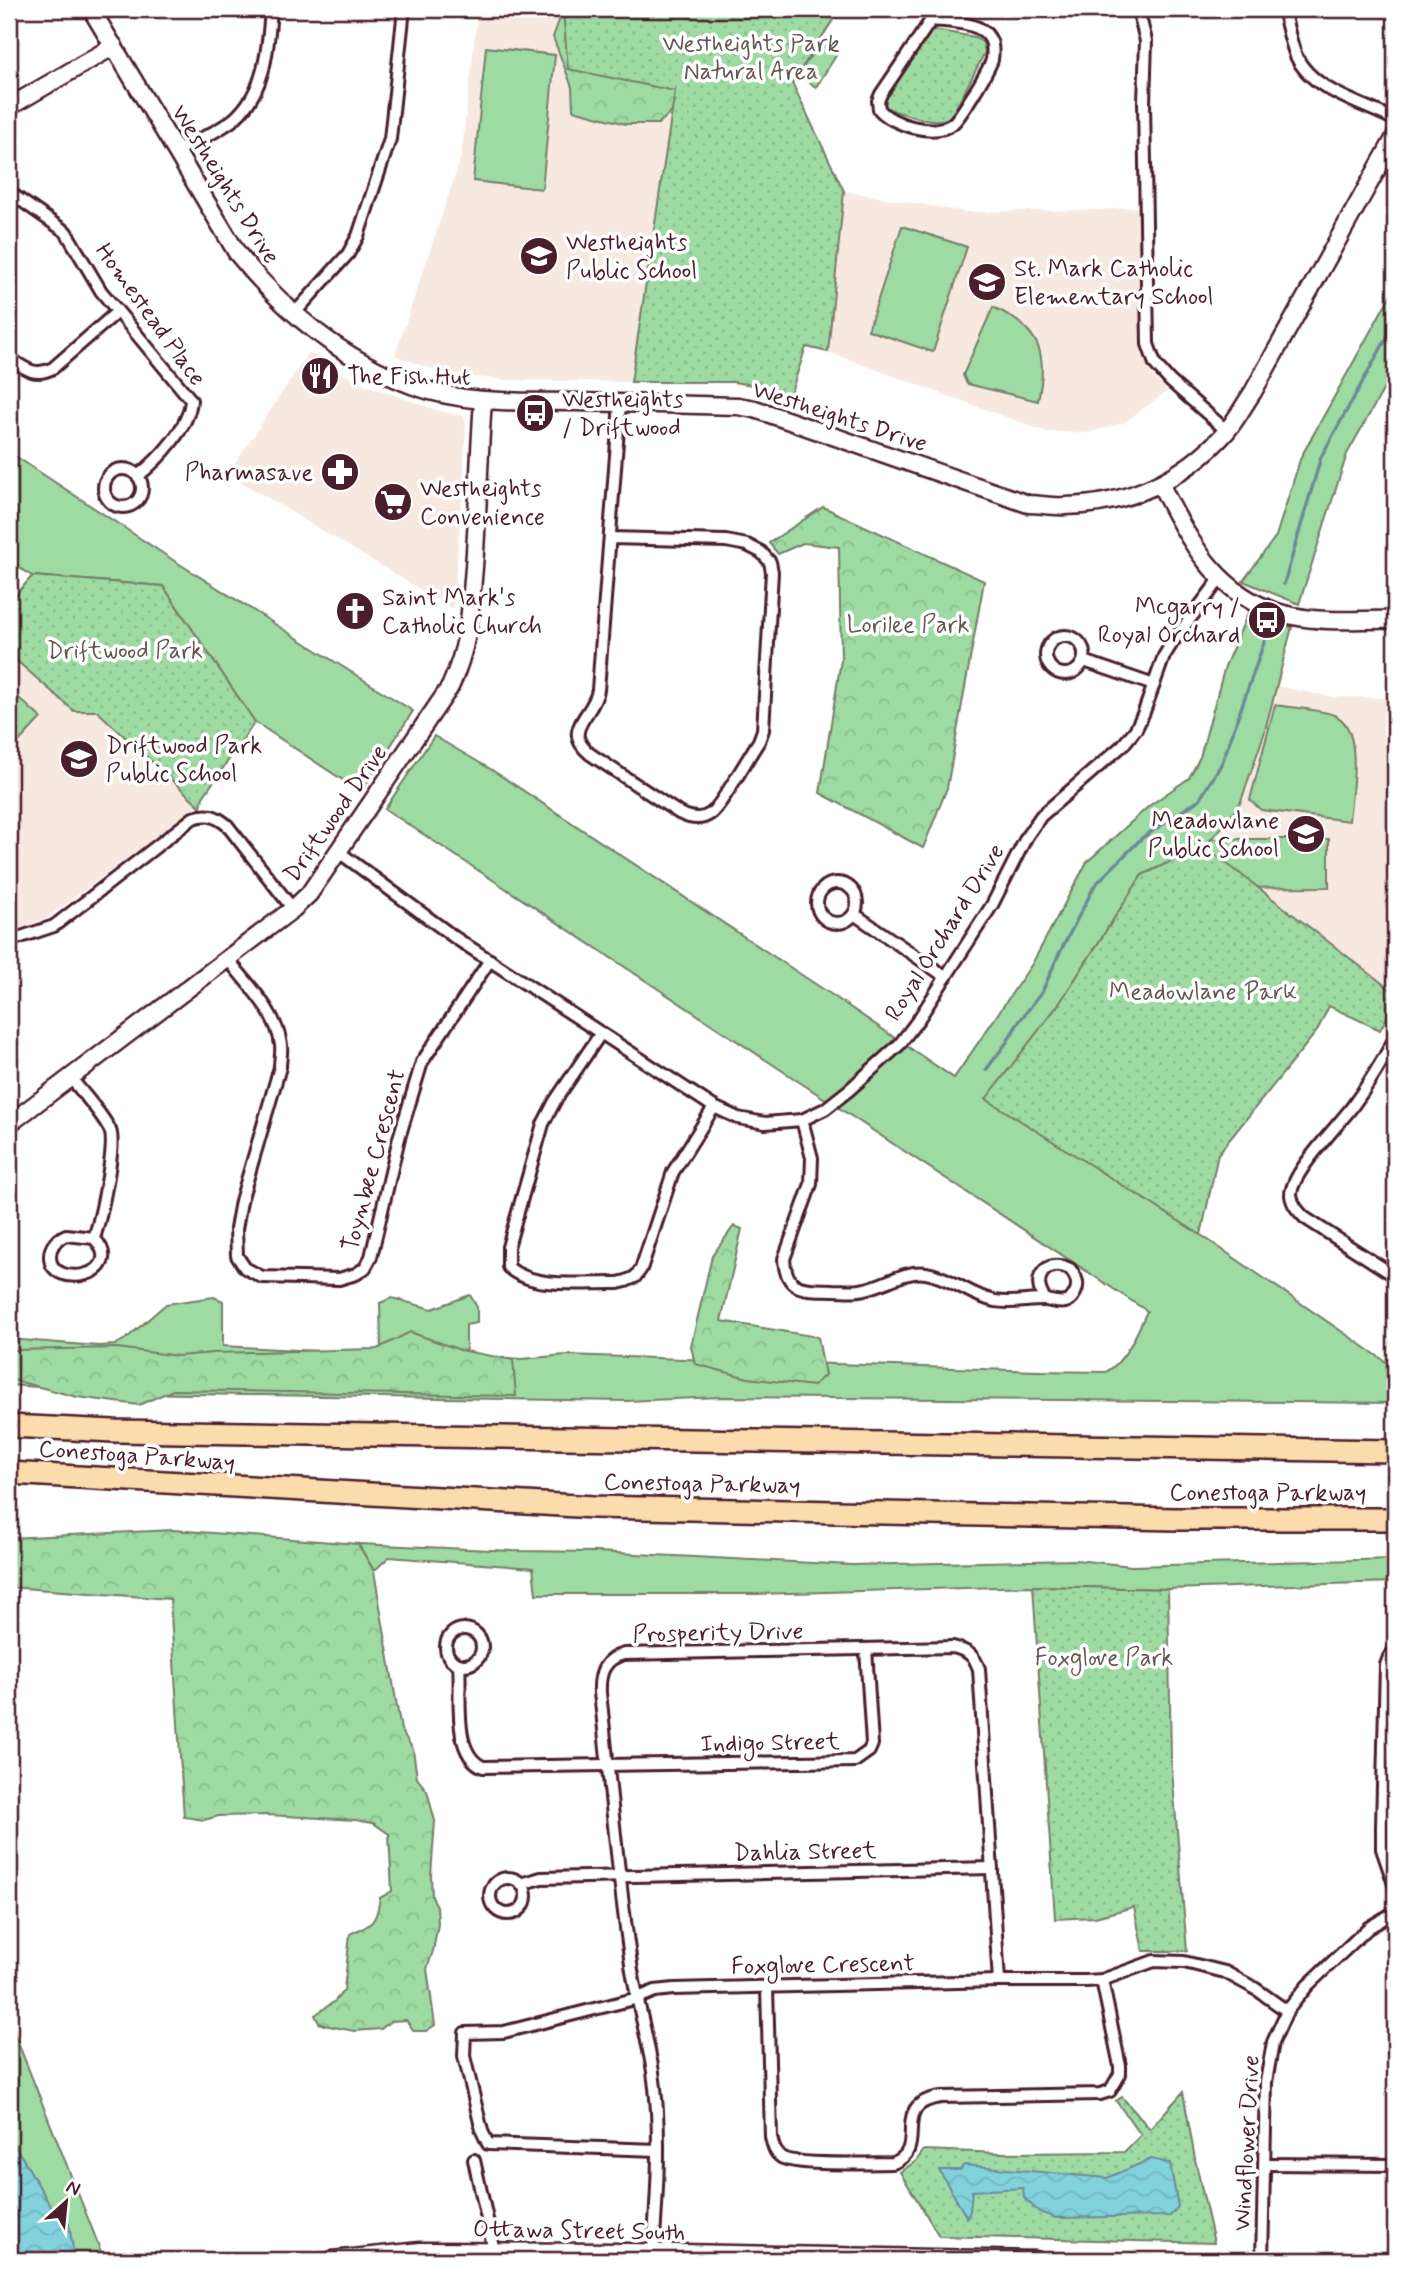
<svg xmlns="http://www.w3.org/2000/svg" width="1404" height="2269" font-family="Mynerve,sans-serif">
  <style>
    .built { fill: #f7e9e0 }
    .grass { fill: #9edba3; stroke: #747d67; stroke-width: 2 }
    .forest { fill: url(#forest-crowns); stroke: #747d67; stroke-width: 2 }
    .park { fill: url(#park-dots); stroke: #747d67; stroke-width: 2 }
    .water { fill: url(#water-waves); stroke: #6c8a96; stroke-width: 2 }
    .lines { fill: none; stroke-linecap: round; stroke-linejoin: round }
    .stream { stroke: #6c8a96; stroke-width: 3.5 }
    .street-casing { stroke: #4a1f2b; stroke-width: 16 }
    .secondary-casing { stroke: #4a1f2b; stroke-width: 21 }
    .highway-casing { stroke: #4a1f2b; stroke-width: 26 }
    .street { stroke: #fff; stroke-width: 10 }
    .secondary { stroke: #fff; stroke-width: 16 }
    .highway { stroke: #fcdcac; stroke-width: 21 }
    .labels { text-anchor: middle; stroke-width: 7; stroke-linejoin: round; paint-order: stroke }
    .park-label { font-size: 24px; fill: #63574f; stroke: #fff }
    .street-label { font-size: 24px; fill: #4a1f2b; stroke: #fff }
    .poi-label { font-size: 24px; fill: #4a1f2b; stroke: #fff; text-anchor: start }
  </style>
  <defs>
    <pattern id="forest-crowns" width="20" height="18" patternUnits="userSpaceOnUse" patternTransform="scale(1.75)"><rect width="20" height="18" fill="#9edba3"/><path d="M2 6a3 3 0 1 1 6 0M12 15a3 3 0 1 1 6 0" fill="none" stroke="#8abc8c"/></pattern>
    <pattern id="park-dots" width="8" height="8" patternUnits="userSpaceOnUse" patternTransform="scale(1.75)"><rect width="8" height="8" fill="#9edba3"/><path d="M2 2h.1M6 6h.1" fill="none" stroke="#8abc8c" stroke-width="1.8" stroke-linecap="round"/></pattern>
    <pattern id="water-waves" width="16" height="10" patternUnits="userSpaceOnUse" patternTransform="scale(1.75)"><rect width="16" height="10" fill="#82d2de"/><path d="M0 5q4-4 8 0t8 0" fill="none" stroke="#72b4bf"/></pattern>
  </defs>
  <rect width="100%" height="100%" fill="#fff"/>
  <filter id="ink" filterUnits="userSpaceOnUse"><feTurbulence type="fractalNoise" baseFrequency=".0143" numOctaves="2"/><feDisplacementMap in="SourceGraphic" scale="14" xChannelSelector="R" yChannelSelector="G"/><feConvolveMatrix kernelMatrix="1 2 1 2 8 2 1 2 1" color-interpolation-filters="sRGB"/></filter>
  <g filter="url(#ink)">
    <g class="built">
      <path d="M478,9l85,1 112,80 -44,292 -127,-2 -37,-4 -41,-9 -31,-12 66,-197z"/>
      <path d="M844,191l122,21 133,-2 40,-3 2,145 12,25 15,14 -45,32 -35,10 -41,-1 -219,-80z"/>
      <path d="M309,352l34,22 23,11 74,26 23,5 3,6 -3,64 -10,123 -225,-135z"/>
      <path d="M9,654l65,57h23l104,96 -11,4 -143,107 -38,15z"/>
      <path d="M1275,686l58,11 62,1v295l-191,-147 24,-25 36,-87z"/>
    </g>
    <g class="grass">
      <path d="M819,43l18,11 -21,33 -18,-12z"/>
      <path d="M486,47l69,8 -13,134 -69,-8z"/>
      <path d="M902,226l65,21 -34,105 -65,-22z"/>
      <path d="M1395,287v82l-48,85 -48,150 -56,-23 33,-45 25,-79z"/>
      <path d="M993,307c46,21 56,45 45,94l-71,-17 -4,-9z"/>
      <path d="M9,452l164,108 240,151 -52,81 -106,-70 -92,-136 -131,-10 -23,-15z"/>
      <path d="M1248,613l29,12 15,2 -28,107 -23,67 -13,20 -17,18h118v48l-118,1 -1,-48 -6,6 -62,29 -81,126 -74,98 214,136 194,133v35l-674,-6 -95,4 -495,-8 -122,-8v-46l90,7 16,-1 12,-7 39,-34 48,-7 9,4v45l130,7 28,-2 -1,-48 12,-5 40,11 38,-14 7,12v16l-11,2v30l56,4 44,-4 472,16 68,1c20,-11 32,-41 41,-61l-762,-502 49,-73 58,34 343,227 119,81 78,-114 55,-102 62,-56 40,-28 11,-21 25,-91z"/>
      <path d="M9,689l32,29 -28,30 -4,-4z"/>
      <path d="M1275,705c19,3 41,4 59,10 31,12 17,81 15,106l-88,-11 -11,-10z"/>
      <path d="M358,1544l155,7 84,1 255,13 224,-5 56,6 263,-7v23l-226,7 -136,-3 -277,8h-220l-3,-26 -144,-11 -15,14z"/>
      <path d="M9,2020l84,211 11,29h-95z"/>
    </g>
    <g class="forest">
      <path d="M561,9h279l-48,74 17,36 -135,-9 -16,14h-32l-53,-14 -1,-23 -19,-50 10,-27z"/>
      <path d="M823,507l161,74 -37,207 -24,60 -103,-55 21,-133 -2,-113 -36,-4 -25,11 -9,-11z"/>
      <path d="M734,1226l8,3 -21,92 97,16 7,38 -12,11 -65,-8 -53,-14 -4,-18 21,-90z"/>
      <path d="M410,1332l50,18 53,10 3,36 -343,-6 -34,15 -62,-8 -68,-18v-28l4,-1 104,-2 61,8 35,-3 164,-4z"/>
      <path d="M173,1530l185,14 16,27 27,159 12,19 4,29 10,13 8,30 -4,55 1,21 5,9 1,18 -5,27 -6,18 8,56 -9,6h-12l-8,-11 -15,1 -10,8 -27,2 -30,-6 -5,-2 -4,-8 20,-14 9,-11 6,-56c6,-4 11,-4 17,-8 10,-6 11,-18 13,-28l12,-7 -3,-57 -16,-11 -18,-3 -87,-5 -49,1 -15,4 -20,-3 -14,-218 -161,-12v-49z"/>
    </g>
    <g class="park">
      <path d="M561,9h279l-48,74 52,108 -16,161 -22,-5 -16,48 -30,-9 -27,-4h-102l44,-291 -107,-22 -5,-59z"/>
      <path d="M934,30l41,7 8,6 2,9 -33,64c-16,11 -46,-2 -64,-7l-4,-3v-8l44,-66z"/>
      <path d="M32,576l131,10 92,136 -52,75 -2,10 -104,-96h-23l-65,-57v-51z"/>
      <path d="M1204,846l191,147v10l-15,27 -51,-24 -12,25 -99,123 -17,81 -215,-136 75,-98 81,-126z"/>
      <path d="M1033,1586l135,3 3,169 16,193h-44l-9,-44 -39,10 -40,2z"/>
      <path d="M1183,2092l12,67 19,84 -275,-7 -39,-64 16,-11 8,-11 77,3 123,-1 17,-17 -25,-34 6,-4 28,32z"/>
    </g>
    <g class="water">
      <path d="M9,2135l44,75 16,14 5,31 -3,5h-62z"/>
      <path d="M1151,2159l19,4 8,44 -8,9 -114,2 -17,-6 -15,-14 -1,-10 -51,3 -2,20 -3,7 -28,-48h21l4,-5 143,13z"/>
    </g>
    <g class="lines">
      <g class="stream">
        <path d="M1284,584l37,-127 74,-134"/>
        <path d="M986,1070l21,-28 11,-19 24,-31 16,-36 37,-71 47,-47 58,-39 22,-36 45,-129"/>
      </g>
      <defs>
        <g id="street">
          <path d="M1138,9l8,32 -2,62 4,241 7,20 15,17 57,50"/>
          <path d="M1283,9c4,15 7,32 13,47 17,36 67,47 99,64"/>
          <path d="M931,20c17,2 50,1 59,19 3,5 3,15 2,21 -4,11 -31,57 -40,64 -17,13 -61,1 -73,-15l-1,-8 3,-7 50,-74 1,-11"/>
          <path d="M177,151c18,-10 41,-19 57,-32 32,-28 34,-71 37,-110"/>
          <path d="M9,192l57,40 35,59 90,109c-2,28 -32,59 -53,76"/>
          <path d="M293,315l55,-61 10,-18 32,-97 14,-130"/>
          <path d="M9,358c15,10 26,20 44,10l64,-56"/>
          <circle cx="123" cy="488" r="19"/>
          <path d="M611,538l115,3 21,4 14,7 9,10 2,10 -9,158 -4,11c-9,13 -39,67 -49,73 -10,7 -21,4 -31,-1l-89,-59c-30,-25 4,-38 8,-64l22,-287"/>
          <circle cx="1065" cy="655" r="19"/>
          <path d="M1084,661l70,24"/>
          <path d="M339,852l115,85 260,170 24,11 27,5 37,-3 23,-11 24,-19 50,-45 19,-25 74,-115 35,-69 14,-20 82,-71 13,-16 8,-17 20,-56 10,-16 46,-61"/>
          <circle cx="837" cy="903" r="20"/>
          <path d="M854,914l92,63"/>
          <path d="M9,941l45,-15 139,-108c14,-5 22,-3 34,7l66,84"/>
          <path d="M228,959c19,25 49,53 53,86 1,7 -1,15 -1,22l-39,134 -5,28 1,27 8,12 17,9 77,2 17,-5 9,-6 6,-11 28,-119 23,-76 68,-102"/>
          <path d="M601,1033l-46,68 -12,23 -35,123v20c25,23 77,15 110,16l8,-2 9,-4 6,-8 32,-97 41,-65"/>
          <path d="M1395,1038c-13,24 -27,47 -43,69 -15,20 -61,66 -61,88 1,10 8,17 14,23l90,58"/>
          <path d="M71,1078c12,16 30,34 39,52 7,15 -10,90 -16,108"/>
          <path d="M802,1120l10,38 -1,26 -27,75c2,34 22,30 49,31 11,0 22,2 32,-1 21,-4 39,-19 61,-16 25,4 44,23 69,28 16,3 32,-1 48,-1 12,0 24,9 32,-7 5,-9 1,-17 -5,-24 -24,-12 -41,11 -24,31"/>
          <path d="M66,1235l28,3c36,38 -45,53 -44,18 0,-10 7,-17 16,-21z"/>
          <circle cx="464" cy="1647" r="18"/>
          <path d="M1395,1650l-6,7 -3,8 -4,161v23l13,38"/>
          <path d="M459,1664c3,30 -8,89 24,103l372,-6 14,-10 3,-7 -6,-95"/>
          <circle cx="508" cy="1896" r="18"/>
          <path d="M521,1884l20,-6 451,-10"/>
          <path d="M767,1987l4,150c2,8 3,15 10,20 13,9 91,6 112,6 38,-14 -6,-59 48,-66l159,-3 10,-3 10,-17v-8l-18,-86"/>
          <path d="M658,2150l-170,-6 -6,-13 -18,-75 1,-23 39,-1 134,-34 17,-7 19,-2 325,-8h86l17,-1 52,-19 30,1 41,10 31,17 31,22"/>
          <path d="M474,2160l20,91"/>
          <path d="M1265,2164l130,1"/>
          <path d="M653,2253c4,-60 9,-121 0,-181 -6,-38 -18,-76 -23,-115 -13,-88 -20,-176 -30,-264 -1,-20 4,-34 24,-39l329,-7c15,4 21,8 26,22l20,312"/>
          <path d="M1262,2260l4,-178 7,-40 14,-31 21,-26 60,-57 27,-16"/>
        </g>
        <g id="secondary">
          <path d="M91,9l146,244c48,59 104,106 177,133 52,19 110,15 164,16 54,1 107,3 160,4l17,3 273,95c12,0 25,3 37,2 63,-1 119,-27 161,-74 10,-12 18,-27 27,-40l142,-255"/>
          <path d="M9,107l105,-61"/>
          <path d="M1161,485c28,59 62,118 132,131 33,7 69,3 102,4"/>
          <path d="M9,1124l284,-215 16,-15 141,-207c20,-44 20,-74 24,-120 4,-56 5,-111 9,-167"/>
          <path d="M332,2260l89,-9 208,1 407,8"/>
        </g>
        <g id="highway">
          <path d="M9,1426l105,5 1281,20"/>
          <path d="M9,1473l585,34 583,12h218"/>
        </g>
      </defs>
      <use href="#street" class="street-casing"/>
      <use href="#secondary" class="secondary-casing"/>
      <use href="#highway" class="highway-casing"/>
      <use href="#street" class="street"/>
      <use href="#secondary" class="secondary"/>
      <use href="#highway" class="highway"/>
    </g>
  </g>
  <defs>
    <symbol id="school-disc" viewBox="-11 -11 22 22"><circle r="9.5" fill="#4a1f2b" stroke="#fff"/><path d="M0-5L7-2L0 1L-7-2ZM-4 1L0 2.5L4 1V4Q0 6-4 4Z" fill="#fff"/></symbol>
    <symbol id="restaurant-disc" viewBox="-11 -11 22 22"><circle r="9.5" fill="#4a1f2b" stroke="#fff"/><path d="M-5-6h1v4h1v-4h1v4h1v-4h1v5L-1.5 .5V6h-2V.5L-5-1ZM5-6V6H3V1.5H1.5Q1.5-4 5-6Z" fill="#fff"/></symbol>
    <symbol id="bus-disc" viewBox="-11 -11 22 22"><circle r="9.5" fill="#4a1f2b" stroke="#fff"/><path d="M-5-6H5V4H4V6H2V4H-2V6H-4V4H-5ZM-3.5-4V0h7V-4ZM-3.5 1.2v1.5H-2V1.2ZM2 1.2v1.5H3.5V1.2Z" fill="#fff"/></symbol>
    <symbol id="pharmacy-disc" viewBox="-11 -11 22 22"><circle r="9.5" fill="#4a1f2b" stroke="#fff"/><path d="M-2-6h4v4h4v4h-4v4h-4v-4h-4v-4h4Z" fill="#fff"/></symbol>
    <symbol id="supermarket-disc" viewBox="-11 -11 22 22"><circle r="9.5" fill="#4a1f2b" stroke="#fff"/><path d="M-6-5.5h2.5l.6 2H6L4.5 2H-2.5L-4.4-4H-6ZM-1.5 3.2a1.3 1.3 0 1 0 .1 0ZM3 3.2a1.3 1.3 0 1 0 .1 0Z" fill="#fff"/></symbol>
    <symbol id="church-disc" viewBox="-11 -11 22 22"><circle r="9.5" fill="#4a1f2b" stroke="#fff"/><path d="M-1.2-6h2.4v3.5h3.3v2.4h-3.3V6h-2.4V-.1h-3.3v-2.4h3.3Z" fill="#fff"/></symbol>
  </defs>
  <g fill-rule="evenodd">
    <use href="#school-disc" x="517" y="234" width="44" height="44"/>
    <use href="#school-disc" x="965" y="260" width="44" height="44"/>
    <use href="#restaurant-disc" x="298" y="354" width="44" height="44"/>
    <use href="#bus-disc" x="513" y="391" width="44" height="44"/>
    <use href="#pharmacy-disc" x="318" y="450" width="44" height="44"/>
    <use href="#supermarket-disc" x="371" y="480" width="44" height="44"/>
    <use href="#church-disc" x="333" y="589" width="44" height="44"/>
    <use href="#bus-disc" x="1245" y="598" width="44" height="44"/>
    <use href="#school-disc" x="57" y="737" width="44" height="44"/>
    <use href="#school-disc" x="1284" y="812" width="44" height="44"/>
  </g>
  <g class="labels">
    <g class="park-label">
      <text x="751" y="51">Westheights Park<tspan x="751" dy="28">Natural Area</tspan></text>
      <text x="908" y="632">Lorilee Park</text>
      <text x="125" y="658">Driftwood Park</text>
      <text x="1203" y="999">Meadowlane Park</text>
      <text x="1104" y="1665">Foxglove Park</text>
    </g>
    <g class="street-label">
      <text transform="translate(226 184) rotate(58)" y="8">Westheights Drive</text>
      <text transform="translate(151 314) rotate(54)" y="8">Homestead Place</text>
      <text transform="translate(840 416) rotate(18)" y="8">Westheights Drive</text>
      <text transform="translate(335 813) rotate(-55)" y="8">Driftwood Drive</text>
      <text transform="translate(944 932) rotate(-58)" y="8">Royal Orchard Drive</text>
      <text transform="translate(373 1160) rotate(-75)" y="8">Toynbee Crescent</text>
      <text transform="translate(137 1455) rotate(4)" y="8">Conestoga Parkway</text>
      <text transform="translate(702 1483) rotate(1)" y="8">Conestoga Parkway</text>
      <text x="1268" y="1500">Conestoga Parkway</text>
      <text transform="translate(718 1632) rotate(-1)" y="8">Prosperity Drive</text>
      <text transform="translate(770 1742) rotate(-1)" y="8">Indigo Street</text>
      <text transform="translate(805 1851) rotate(-1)" y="8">Dahlia Street</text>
      <text transform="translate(823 1964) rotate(-1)" y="8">Foxglove Crescent</text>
      <text transform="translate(1246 2143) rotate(-87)" y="8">Windflower Drive</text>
      <text transform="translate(579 2230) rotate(1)" y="8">Ottawa Street South</text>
    </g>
    <g class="poi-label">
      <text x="566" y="250">Westheights<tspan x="566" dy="28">Public School</tspan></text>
      <text x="1014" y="276">St. Mark Catholic<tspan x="1014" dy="28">Elementary School</tspan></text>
      <text x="347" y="384">The Fish Hut</text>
      <text x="562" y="407">Westheights<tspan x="562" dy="28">/ Driftwood</tspan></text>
      <text x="313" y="480" text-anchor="end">Pharmasave</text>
      <text x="420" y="496">Westheights<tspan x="420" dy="28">Convenience</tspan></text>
      <text x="382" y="605">Saint Mark's<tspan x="382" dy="28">Catholic Church</tspan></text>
      <text x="1240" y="614" text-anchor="end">Mcgarry /<tspan x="1240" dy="28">Royal Orchard</tspan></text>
      <text x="106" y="753">Driftwood Park<tspan x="106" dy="28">Public School</tspan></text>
      <text x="1279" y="828" text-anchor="end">Meadowlane<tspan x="1279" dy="28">Public School</tspan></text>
    </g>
  </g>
  <rect width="1404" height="2269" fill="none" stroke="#fff" stroke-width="35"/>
  <rect x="18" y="18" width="1369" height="2234" fill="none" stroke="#4a1f2b" stroke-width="2.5" filter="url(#ink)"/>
  <g transform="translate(66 2202) rotate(27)" stroke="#ffffff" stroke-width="5" paint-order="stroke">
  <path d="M0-5L12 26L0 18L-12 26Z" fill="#4a1f2b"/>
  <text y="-10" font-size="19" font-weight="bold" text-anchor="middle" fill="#4a1f2b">N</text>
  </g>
</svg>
